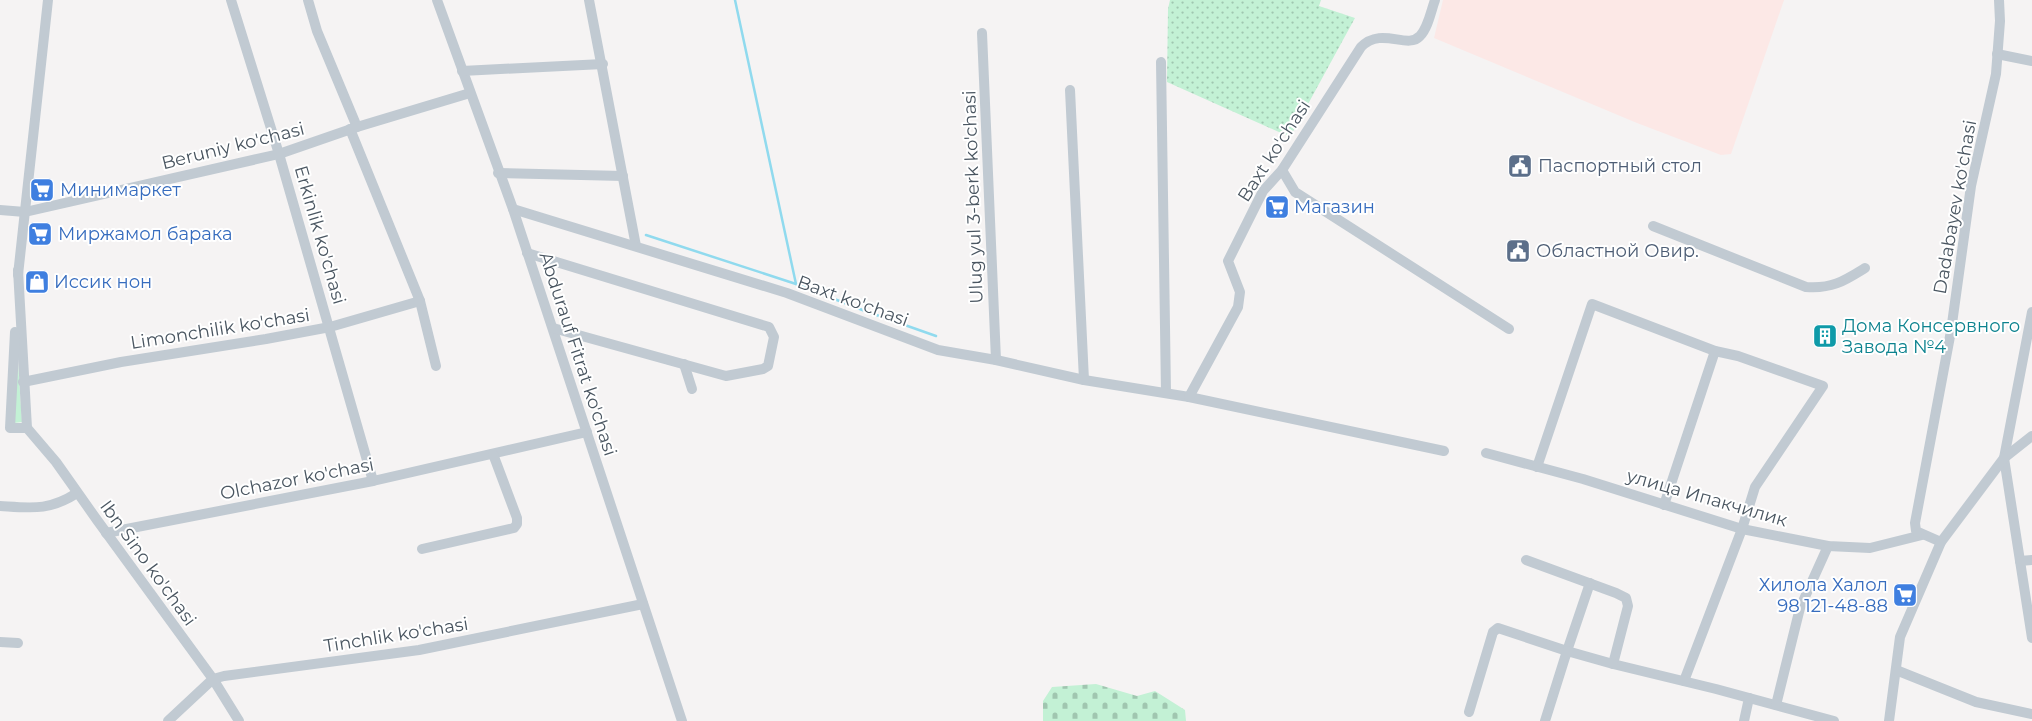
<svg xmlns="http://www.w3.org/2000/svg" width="2032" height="721" font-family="Montserrat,sans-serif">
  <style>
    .medical { fill: #fce8e6 }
    .grass { fill: url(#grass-dots) }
    .cemetery { fill: url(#cemetery-stones) }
    .park { fill: #c3f1d5 }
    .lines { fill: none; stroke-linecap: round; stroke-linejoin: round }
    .stream { stroke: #90daee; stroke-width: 2.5 }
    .minor { stroke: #c1cad2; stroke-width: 10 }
    .labels { text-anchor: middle; stroke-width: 4; stroke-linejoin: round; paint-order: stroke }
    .street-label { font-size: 18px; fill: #4a5661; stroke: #fff }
    .service-label { font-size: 18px; fill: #4e5e75; stroke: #fff; text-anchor: start }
    .shop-label { font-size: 18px; fill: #366cbe; stroke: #fff; text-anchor: start }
    .culture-label { font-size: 18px; fill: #0d838f; stroke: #fff; text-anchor: start }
  </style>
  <defs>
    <pattern id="grass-dots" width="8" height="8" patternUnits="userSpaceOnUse" patternTransform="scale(1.25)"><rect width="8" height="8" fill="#c3f1d5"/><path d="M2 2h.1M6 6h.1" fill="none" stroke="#a0c6b0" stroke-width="1.8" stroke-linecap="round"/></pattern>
    <pattern id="cemetery-stones" width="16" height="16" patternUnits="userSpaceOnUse" patternTransform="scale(1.25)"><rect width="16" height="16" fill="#c3f1d5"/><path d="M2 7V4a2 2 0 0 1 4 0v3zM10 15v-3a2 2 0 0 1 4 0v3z" fill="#a0c6b0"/></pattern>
  </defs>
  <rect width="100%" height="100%" fill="#f5f3f3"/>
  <path class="medical" d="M1443,0h341l-53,154 -10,1 -84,-32 -203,-85z"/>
  <path class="grass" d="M1170,0h151l-2,6 36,12 -65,119 -123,-55 1,-73z"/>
  <path class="cemetery" d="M1096,684l41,12 18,-5 30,19 1,11h-143v-20l9,-14z"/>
  <path class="park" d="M17,348l5,74 -8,1z"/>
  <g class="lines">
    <g class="stream">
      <path d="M735,0l61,284"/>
      <path d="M646,235l150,49 69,27 71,25"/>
    </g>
    <g class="minor">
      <path d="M231,0l48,154 94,327"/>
      <path d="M308,0l9,31 40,96"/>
      <path d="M437,0l76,209 169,512"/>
      <path d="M589,0l47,246"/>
      <path d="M982,33l14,327"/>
      <path d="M1997,54l35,7"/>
      <path d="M1161,62l5,331"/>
      <path d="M462,71l141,-7"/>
      <path d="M1070,90l14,290"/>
      <path d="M350,129l70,172 16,65"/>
      <path d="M1282,170l13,22 214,137"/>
      <path d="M498,173l125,3"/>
      <path d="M513,209l274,84 151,57 58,10 88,20 105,17 255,54"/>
      <path d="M0,210l25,2 254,-58 78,-27 113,-34"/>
      <path d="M1653,226l153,61c26,2 38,-6 59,-19"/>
      <path d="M527,253l242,74 5,10 -6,29 -5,3 -37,7 -173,-48"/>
      <path d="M18,270l9,158 29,34 41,58 116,159 26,42"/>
      <path d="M18,275l30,-275"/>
      <path d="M2032,312l-28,146 28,180"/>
      <path d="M15,332l-5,96h17"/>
      <path d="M684,364l8,25"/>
      <path d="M23,382l98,-20 145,-23 64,-12 90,-26"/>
      <path d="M1189,397l49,-90 2,-15 -12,-31 35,-70 19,-21 79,-123c21,-21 46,3 59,-11 8,-8 11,-25 15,-36"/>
      <path d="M1486,453l97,26 159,50 86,17 42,2 52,-13"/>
      <path d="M1537,467l55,-163 123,47 23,5 85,30 -68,101 -13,42 -58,152"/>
      <path d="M1664,505l51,-154"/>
      <path d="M0,506c32,2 49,5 77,-13"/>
      <path d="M106,533l267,-52 214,-49"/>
      <path d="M1941,542l-25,-11 -1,-8 36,-192 20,-145 25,-112 4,-53 -1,-21"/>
      <path d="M422,549l92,-21 3,-4v-6l-24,-64"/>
      <path d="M1526,560l90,33 10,5 2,8 -15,58 103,25 118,32"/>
      <path d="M2020,561l12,-1"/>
      <path d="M0,642l18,1"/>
      <path d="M1896,670l80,32 56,12"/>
      <path d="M1776,705l24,-97 28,-62"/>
      <path d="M1469,712l24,-80 5,-4 69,23 23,-68"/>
      <path d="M168,721l45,-42 11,-3 195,-26 224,-46"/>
      <path d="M1545,721l22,-70 46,13"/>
      <path d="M1744,721l5,-23"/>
      <path d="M1889,721l11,-84 41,-95 63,-84 28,-22"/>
    </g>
  </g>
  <defs>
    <symbol id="civic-square" viewBox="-11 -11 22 22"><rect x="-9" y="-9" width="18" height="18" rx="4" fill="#5c6f8a" stroke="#fff"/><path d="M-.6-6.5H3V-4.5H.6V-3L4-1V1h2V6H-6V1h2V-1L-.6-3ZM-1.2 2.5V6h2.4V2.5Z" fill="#fff"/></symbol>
    <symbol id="supermarket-square" viewBox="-11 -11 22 22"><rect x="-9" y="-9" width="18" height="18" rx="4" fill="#3f7fe0" stroke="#fff"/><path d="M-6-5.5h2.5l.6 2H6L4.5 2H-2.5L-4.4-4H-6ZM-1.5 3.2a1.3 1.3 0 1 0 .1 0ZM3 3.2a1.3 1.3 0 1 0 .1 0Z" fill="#fff"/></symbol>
    <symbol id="shop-square" viewBox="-11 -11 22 22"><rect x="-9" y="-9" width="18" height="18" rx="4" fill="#3f7fe0" stroke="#fff"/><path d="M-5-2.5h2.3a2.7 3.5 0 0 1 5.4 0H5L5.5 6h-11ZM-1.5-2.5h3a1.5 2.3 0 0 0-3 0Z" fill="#fff"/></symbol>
    <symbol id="building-square" viewBox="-11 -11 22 22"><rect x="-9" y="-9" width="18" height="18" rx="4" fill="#0f9aa8" stroke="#fff"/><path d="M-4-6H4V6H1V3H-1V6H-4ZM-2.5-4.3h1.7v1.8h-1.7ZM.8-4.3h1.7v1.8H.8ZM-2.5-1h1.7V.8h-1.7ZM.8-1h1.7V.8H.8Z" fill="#fff"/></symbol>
  </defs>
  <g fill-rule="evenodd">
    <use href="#civic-square" x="1506" y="152" width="28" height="28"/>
    <use href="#supermarket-square" x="28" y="176" width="28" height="28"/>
    <use href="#supermarket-square" x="1263" y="193" width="28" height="28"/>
    <use href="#supermarket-square" x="26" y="220" width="28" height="28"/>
    <use href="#civic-square" x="1504" y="237" width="28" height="28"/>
    <use href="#shop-square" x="23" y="268" width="28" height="28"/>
    <use href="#building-square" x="1811" y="322" width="28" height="28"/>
    <use href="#supermarket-square" x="1891" y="581" width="28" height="28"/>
  </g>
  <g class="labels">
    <g class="street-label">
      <text transform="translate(233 146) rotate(-14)" y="6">Beruniy ko'chasi</text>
      <text transform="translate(1274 151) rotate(-57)" y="6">Baxt ko'chasi</text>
      <text transform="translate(973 197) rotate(-92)" y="6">Ulug yul 3-berk ko'chasi</text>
      <text transform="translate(1955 207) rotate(-80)" y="6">Dadabayev ko'chasi</text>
      <text transform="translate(320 235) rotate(74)" y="6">Erkinlik ko'chasi</text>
      <text transform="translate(853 301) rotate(20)" y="6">Baxt ko'chasi</text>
      <text transform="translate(220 329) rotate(-9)" y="6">Limonchilik ko'chasi</text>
      <text transform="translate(578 354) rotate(72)" y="6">Abdurauf Fitrat ko'chasi</text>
      <text transform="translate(297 479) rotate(-11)" y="6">Olchazor ko'chasi</text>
      <text transform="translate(1707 498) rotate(16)" y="6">улица Ипакчилик</text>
      <text transform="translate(148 563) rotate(54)" y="6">Ibn Sino ko'chasi</text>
      <text transform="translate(396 635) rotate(-9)" y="6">Tinchlik ko'chasi</text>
    </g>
    <g class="service-label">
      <text x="1538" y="172">Паспортный стол</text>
      <text x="1536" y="257">Областной Овир.</text>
    </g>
    <g class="shop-label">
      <text x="60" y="196">Минимаркет</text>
      <text x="1294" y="213">Магазин</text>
      <text x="58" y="240">Миржамол барака</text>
      <text x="54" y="288">Иссик нон</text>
      <text x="1888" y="591" text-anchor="end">Хилола Халол<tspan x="1888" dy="21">98 121-48-88</tspan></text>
    </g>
    <g class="culture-label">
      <text x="1842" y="332">Дома Консервного<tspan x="1842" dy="21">Завода №4</tspan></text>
    </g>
  </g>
</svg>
